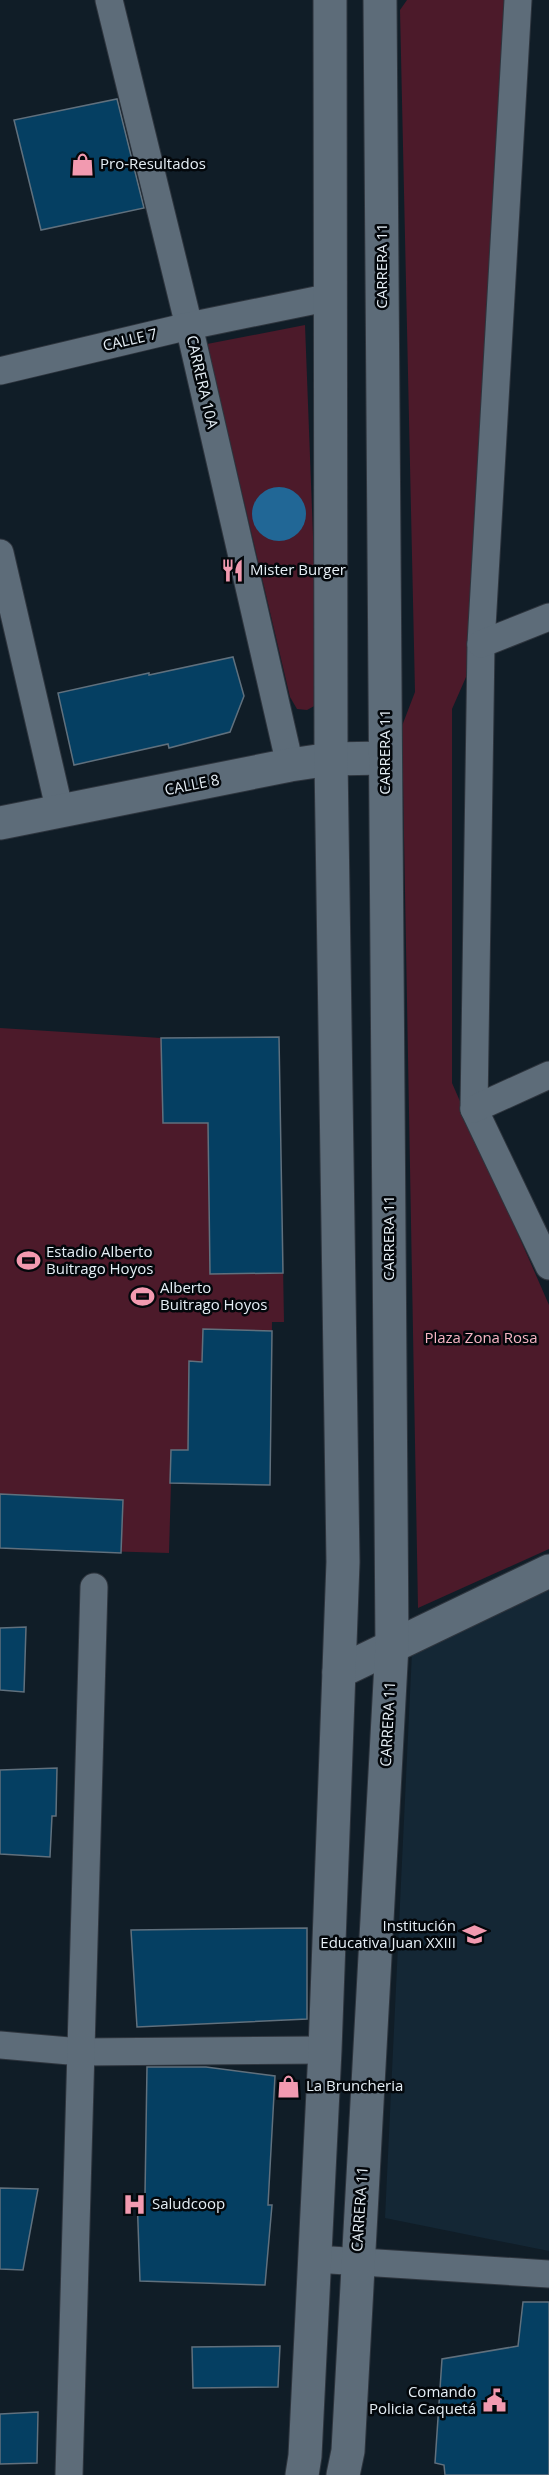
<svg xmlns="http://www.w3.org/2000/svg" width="549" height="2475" font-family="'Open Sans',sans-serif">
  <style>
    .built { fill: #142735 }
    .green { fill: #4c1a2a }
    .water { fill: #216796 }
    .building { fill: #053f62; stroke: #60707d; stroke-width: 1.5 }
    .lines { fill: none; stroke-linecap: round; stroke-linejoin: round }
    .street-casing { stroke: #2e353e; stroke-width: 29 }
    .secondary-casing { stroke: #2e353e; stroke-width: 35 }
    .street { stroke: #5d6c79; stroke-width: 27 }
    .secondary { stroke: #5d6c79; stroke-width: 33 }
    .labels { text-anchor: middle; stroke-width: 5; stroke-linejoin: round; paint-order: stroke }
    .poi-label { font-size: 15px; fill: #e5eef5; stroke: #03070b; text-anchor: start }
    .street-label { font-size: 15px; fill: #e5eef5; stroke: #03070b }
    .park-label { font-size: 15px; fill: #f7b5c4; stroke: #03070b }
  </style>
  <rect width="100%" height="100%" fill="#101d27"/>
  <path class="built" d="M549,1590v661l-164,-33 27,-566z"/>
  <g class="green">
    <path d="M407,0h98l-35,668 -18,41v374l97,222v244l-131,59 -16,-882 13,-34 -15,-682z"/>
    <path d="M305,325l14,369 -3,11 -9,5 -10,-1 -7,-12 -83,-353z"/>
    <path d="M0,1028l161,10 118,-1 5,285h-12l-2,163 -99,-2 -2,70 -169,-5z"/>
  </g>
  <circle class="water" cx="279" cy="514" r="27"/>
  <g class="building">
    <path d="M117,99l27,109 -103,22 -27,-110z"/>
    <path d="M233,657l11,39 -14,36 -61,16 -1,-4 -94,21 -16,-72 91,-20v2z"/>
    <path d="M279,1037l4,236 -73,1 -2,-151h-45l-2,-85z"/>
    <path d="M203,1329l69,2 -2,154 -100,-2 1,-33h17l1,-89 13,1z"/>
    <path d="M0,1494l123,6 -2,53 -121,-5z"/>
    <path d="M26,1627l-2,65 -24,-2v-62z"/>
    <path d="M57,1768l-1,48h-4l-2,41 -50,-3v-84z"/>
    <path d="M307,1928v91l-170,8 -6,-97z"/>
    <path d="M147,2067h59l69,9 -7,129h4l-7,80 -125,-4 -3,-86h8z"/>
    <path d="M0,2188l38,1 -15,81 -23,-1z"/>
    <path d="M523,2302h26v173h-104l-1,-10 -9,-2 7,-104 76,-13z"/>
    <path d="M280,2346l-2,41 -85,1 -1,-41z"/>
    <path d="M38,2412l-1,51 -37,1v-50z"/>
  </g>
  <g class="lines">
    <defs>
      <g id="street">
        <path d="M109,0l80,326 101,439"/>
        <path d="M518,0l-37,644 -7,465 75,157"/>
        <path d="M0,371l189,-45 142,-29"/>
        <path d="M0,553l60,259"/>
        <path d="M481,644l68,-27"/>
        <path d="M474,1109l75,-34"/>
        <path d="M0,2045l81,7 244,-2"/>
        <path d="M315,2259l234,15"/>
        <path d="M69,2475l25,-888"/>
      </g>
      <g id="secondary">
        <path d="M0,823l290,-58 41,-6 54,-1"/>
        <path d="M339,1672l210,-101"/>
        <path d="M302,2475l3,-19 20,-406 18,-488 -12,-803 -1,-759"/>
        <path d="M343,2475l5,-24 44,-806 -12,-1645"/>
      </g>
    </defs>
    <use href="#street" class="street-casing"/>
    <use href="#secondary" class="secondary-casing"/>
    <use href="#street" class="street"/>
    <use href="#secondary" class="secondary"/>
  </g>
  <defs>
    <symbol id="shop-bare" viewBox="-9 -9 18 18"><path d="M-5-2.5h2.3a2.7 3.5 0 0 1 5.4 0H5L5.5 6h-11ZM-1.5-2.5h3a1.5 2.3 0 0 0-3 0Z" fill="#f29ab0" stroke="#03070b" stroke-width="2.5" paint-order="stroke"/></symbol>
    <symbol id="restaurant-bare" viewBox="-9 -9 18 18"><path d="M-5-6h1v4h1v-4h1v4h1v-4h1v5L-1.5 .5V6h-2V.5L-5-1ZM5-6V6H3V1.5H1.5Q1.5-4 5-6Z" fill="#f29ab0" stroke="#03070b" stroke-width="2.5" paint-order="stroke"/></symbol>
    <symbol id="stadium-bare" viewBox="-9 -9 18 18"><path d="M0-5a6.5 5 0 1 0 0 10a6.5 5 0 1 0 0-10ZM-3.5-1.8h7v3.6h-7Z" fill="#f29ab0" stroke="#03070b" stroke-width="2.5" paint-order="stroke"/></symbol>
    <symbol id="school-bare" viewBox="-9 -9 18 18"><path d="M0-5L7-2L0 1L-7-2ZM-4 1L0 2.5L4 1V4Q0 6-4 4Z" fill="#f29ab0" stroke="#03070b" stroke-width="2.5" paint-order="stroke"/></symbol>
    <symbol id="hospital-bare" viewBox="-9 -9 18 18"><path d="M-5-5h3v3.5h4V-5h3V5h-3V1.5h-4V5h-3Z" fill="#f29ab0" stroke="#03070b" stroke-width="2.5" paint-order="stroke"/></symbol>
    <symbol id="civic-bare" viewBox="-9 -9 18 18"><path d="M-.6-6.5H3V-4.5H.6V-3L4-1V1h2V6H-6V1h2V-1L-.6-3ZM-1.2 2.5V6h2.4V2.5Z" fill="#f29ab0" stroke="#03070b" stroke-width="2.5" paint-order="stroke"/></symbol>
  </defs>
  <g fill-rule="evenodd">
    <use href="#shop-bare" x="66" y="148" width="33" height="33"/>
    <use href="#restaurant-bare" x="216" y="554" width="33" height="33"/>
    <use href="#stadium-bare" x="12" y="1244" width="33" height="33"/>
    <use href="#stadium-bare" x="126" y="1280" width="33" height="33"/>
    <use href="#school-bare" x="458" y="1918" width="33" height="33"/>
    <use href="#shop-bare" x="272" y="2070" width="33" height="33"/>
    <use href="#hospital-bare" x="118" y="2188" width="33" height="33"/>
    <use href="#civic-bare" x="478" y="2384" width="33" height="33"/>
  </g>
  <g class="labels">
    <g class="poi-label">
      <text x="100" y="169">Pro-Resultados</text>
      <text x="250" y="575">Mister Burger</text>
      <text x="46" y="1257">Estadio Alberto<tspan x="46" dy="17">Buitrago Hoyos</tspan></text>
      <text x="160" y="1293">Alberto<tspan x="160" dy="17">Buitrago Hoyos</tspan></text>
      <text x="456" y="1931" text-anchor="end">Institución<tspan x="456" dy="17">Educativa Juan XXIII</tspan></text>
      <text x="306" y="2091">La Bruncheria</text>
      <text x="152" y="2209">Saludcoop</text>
      <text x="476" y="2397" text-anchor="end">Comando<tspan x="476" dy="17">Policia Caquetá</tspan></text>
    </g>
    <g class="street-label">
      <text transform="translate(382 266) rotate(-90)" y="5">CARRERA 11</text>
      <text transform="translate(130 340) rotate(-13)" y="5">CALLE 7</text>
      <text transform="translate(202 382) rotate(77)" y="5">CARRERA 10A</text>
      <text transform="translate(385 752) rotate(-90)" y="5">CARRERA 11</text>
      <text transform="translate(192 785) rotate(-11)" y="5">CALLE 8</text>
      <text transform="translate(389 1238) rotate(-90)" y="5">CARRERA 11</text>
      <text transform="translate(388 1724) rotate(-87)" y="5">CARRERA 11</text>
      <text transform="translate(360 2209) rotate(-86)" y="5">CARRERA 11</text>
    </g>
    <g class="park-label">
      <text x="481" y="1343">Plaza Zona Rosa</text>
    </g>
  </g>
</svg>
